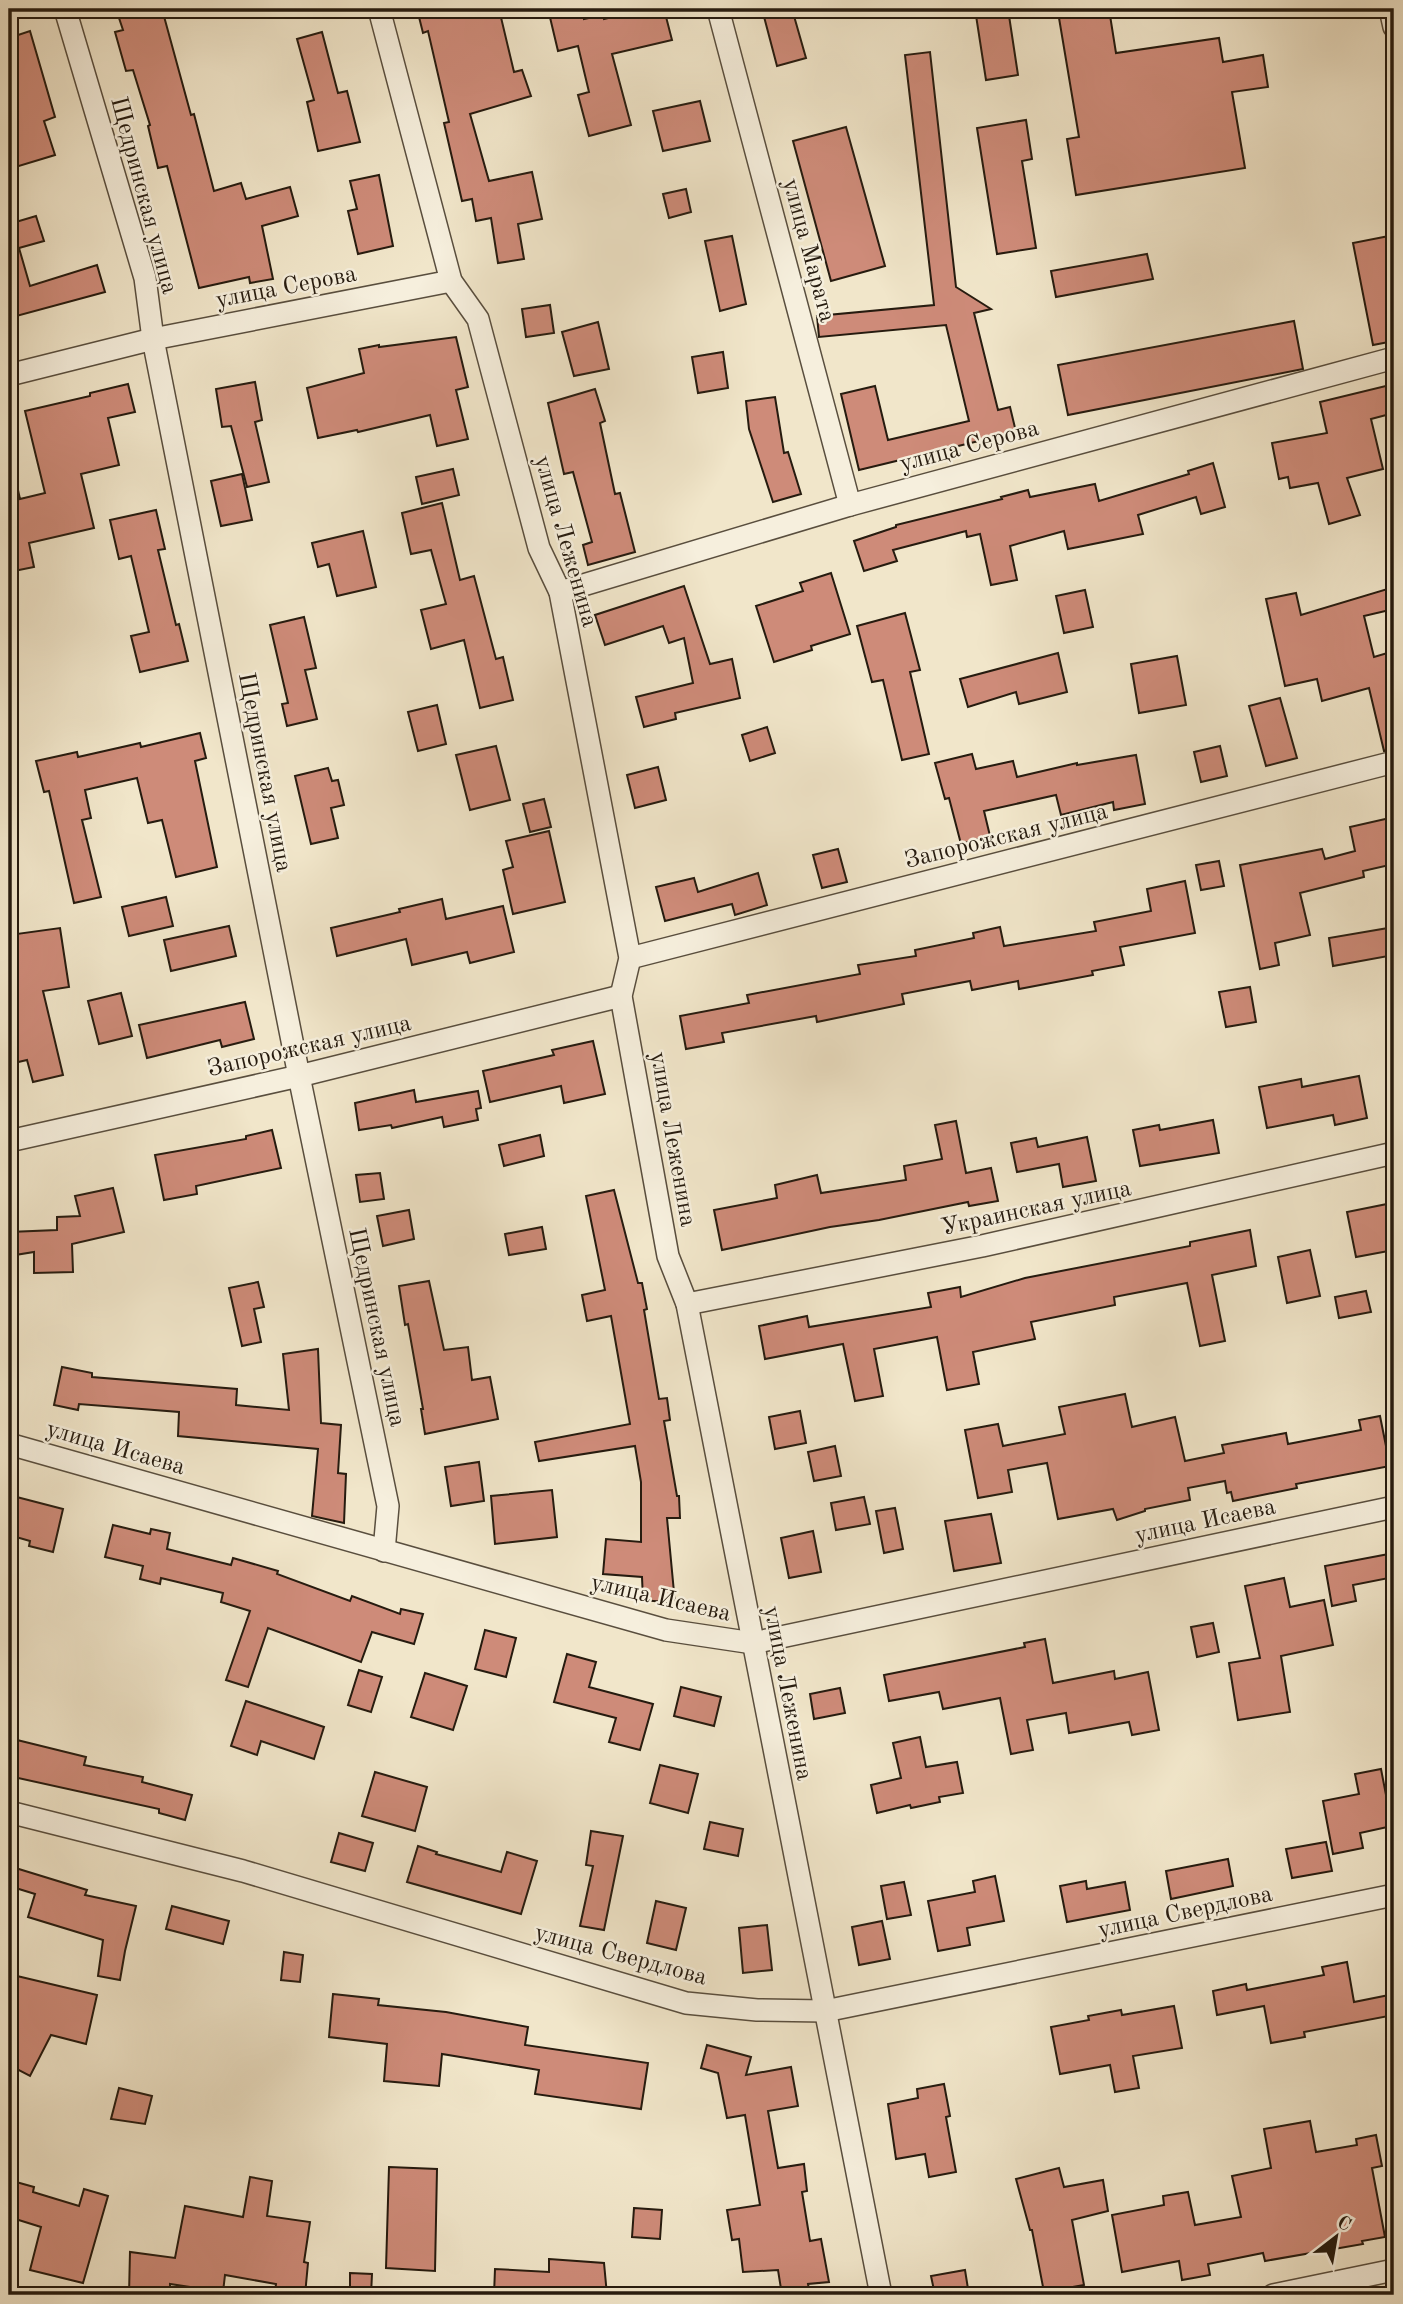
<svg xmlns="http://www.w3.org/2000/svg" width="1403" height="2304" font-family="'Old Standard TT',serif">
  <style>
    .building { fill: #ce8b79; stroke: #261b0f; stroke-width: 2 }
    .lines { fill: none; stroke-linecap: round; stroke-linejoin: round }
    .street-casing { stroke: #594e3e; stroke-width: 24 }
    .street { stroke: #f6efdd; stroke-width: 21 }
    .labels { text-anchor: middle; stroke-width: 5; stroke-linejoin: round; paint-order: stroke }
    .street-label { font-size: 24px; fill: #261b0f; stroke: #f6efdd }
  </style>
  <rect width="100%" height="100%" fill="#f1e6ca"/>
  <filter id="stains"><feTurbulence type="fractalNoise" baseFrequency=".00286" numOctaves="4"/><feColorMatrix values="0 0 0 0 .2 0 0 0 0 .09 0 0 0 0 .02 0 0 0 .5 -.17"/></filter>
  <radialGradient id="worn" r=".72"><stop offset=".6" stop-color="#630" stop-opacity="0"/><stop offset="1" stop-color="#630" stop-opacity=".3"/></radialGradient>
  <g class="building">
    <path d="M116,9h46l29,106 3,-1 20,77 27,-8 5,16 44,-12 8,29 -36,10 11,53 -23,4 -1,-6 -50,11 -32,-122 -9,2 -10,-42 2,-1 -17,-55 -7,1 -11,-39 8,-2z"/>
    <path d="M417,9h82l15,63 8,-2 9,26 -61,18 19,67 43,-9 10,47 -24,5 6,35 -26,4 -7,-45 -15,3 -4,-22 -10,2 -18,-78 5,-1 -21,-91 -5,2z"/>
    <path d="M548,9h36v10l19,-4 1,4 41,-10h19l8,31 -60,14 19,71 -42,11 -11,-41 11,-3 -11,-46 -20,5z"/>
    <path d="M762,9h30l14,49 -29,8z"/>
    <path d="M975,9h33l10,66 -32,5z"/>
    <path d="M1076,9h33l7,44 103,-15 4,24 40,-7 5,32 -36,5 13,76 -169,27 -9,-56 12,-2 -21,-125z"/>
    <path d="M30,31l25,86 -11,4 11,34 -46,14v-59l7,-1 -7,-25v-46z"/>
    <path d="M322,32l16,61 9,-2 13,51 -42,9 -11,-49 7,-2 -17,-61z"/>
    <path d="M930,52l26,235 35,22 -17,4 24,97 12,-3 6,25 -157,38 -18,-76 34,-8 13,54 81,-19 -23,-96 -127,12 -2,-21 117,-11 -29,-250z"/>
    <path d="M700,101l10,40 -47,10 -10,-40z"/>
    <path d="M1026,120l6,39 -10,2 14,87 -39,6 -20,-126z"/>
    <path d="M846,127l39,139 -54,15 -38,-140z"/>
    <path d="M379,175l14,71 -35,8 -10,-43 9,-2 -7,-28z"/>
    <path d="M686,189l5,23 -22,6 -6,-24z"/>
    <path d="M36,216l8,25 -25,7 11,38 67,-21 8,27 -96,26v-94z"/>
    <path d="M1394,235v106l-21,4 -20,-102z"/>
    <path d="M732,236l14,68 -26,7 -15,-70z"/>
    <path d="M1147,254l6,25 -97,18 -5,-26z"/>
    <path d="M550,305l4,28 -28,4 -4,-28z"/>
    <path d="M1294,321l9,48 -235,46 -10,-50z"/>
    <path d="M598,322l11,47 -35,7 -12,-44z"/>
    <path d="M456,337l12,50 -12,3 12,49 -31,7 -7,-31 -72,17 -1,-2 -39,8 -11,-50 57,-15 -5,-24 20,-4v2z"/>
    <path d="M723,352l5,36 -30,5 -6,-36z"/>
    <path d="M255,382l7,38 -7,2 14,60 -22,5 -16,-61 -9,1 -6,-38z"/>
    <path d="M128,384l7,28 -27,6 11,47 -38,9 13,54 -65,15 5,24 -25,5v-81l9,-1 2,9 25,-6 -20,-82 65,-15v-3z"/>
    <path d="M1394,384v29l-23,6 12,50 -36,9 13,37 -31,9 -11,-41 -28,5 -2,-11 -9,2 -7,-36 55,-10 -7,-31z"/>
    <path d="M595,389l10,32 -5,2 15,71 5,-1 15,59 -47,13 -5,-20 9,-3 -19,-70 -9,2 -16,-71z"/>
    <path d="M775,397l9,56 4,-1 13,42 -28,8 -24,-73 -3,-28z"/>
    <path d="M1213,463l12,44 -24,7 -5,-17 -58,18 5,19 -75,15 -4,-18 -54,15 7,34 -26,5 -11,-51 -13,3 -1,-6 -73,19 4,11 -33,10 -10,-30 42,-14v-2l106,-26 -1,-2 27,-7 2,7 65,-13 4,17 90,-27 -1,-3z"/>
    <path d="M453,469l6,26 -37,9 -6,-27z"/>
    <path d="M242,474l10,46 -31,6 -10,-45z"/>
    <path d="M442,503l18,77 14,-4 22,83 7,-2 10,43 -33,8 -16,-68 -33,9 -10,-39 25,-6 -15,-54 -20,4 -9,-41z"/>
    <path d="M156,510l9,39 -7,1 18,75 3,-1 9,37 -48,11 -9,-36 18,-4 -18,-76 -12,3 -9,-39z"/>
    <path d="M363,531l13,56 -39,9 -8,-32 -11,3 -6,-24z"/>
    <path d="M831,573l19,61 -39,12 1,4 -38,12 -18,-56 47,-15 -3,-8z"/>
    <path d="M684,586l26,78 22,-5 8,39 -65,15 1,6 -32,8 -8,-30 57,-14 -9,-45 -15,5 -6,-17 -58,19 -10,-30z"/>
    <path d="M1394,587v22l-30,7 10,41 20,-6v98l-10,2 -15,-63 -47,13 -5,-22 -32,7 -19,-87 30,-6 5,22z"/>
    <path d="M1085,590l8,37 -29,6 -8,-37z"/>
    <path d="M905,613l15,57 -10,2 19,82 -27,6 -19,-80 -11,2 -15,-56z"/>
    <path d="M304,617l12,51 -11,2 12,49 -30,7 -5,-22 6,-1 -18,-78z"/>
    <path d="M1058,653l9,39 -48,12 -3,-12 -48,15 -8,-28z"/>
    <path d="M1177,656l9,49 -47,8 -8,-49z"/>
    <path d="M1280,698l17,60 -31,8 -17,-60z"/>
    <path d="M437,705l9,39 -28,7 -10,-39z"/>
    <path d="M767,727l8,26 -25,8 -8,-26z"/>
    <path d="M200,733l6,25 -11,3 22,106 -41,10 -14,-57 -14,3 -11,-45 -52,12 6,28 -9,2 19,77 -27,6 -25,-112 -5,1 -8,-31 41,-9 1,5 62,-14 1,4z"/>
    <path d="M496,746l14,54 -40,10 -14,-55z"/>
    <path d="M1220,746l7,30 -26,6 -7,-30z"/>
    <path d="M972,754l4,15 37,-8 4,16 60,-14v2l59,-10 9,49 -31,6 -1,-8 -52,13 -5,-20 -72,16 6,25 -29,8 -12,-46 -4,1 -10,-36z"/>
    <path d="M658,767l8,33 -31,8 -8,-33z"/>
    <path d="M328,768l4,13 6,-1 6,25 -13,3 7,30 -27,6 -16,-68z"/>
    <path d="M544,799l7,28 -21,5 -7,-28z"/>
    <path d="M1394,817v47l-31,7 1,6 -64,16 10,42 -35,8 4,22 -19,4 -20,-104 82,-16 3,10 30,-8 -5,-24z"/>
    <path d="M549,831l16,71 -52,12 -10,-44 10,-3 -7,-26z"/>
    <path d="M838,849l9,33 -25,6 -9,-33z"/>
    <path d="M1219,861l5,25 -23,4 -5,-25z"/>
    <path d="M758,873l9,32 -32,10 -3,-11 -67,17 -9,-34 38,-9 4,14z"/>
    <path d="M1185,881l10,52 -75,14 4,18 -32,6 1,4 -74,14 -1,-8 -46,9 -2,-9 -68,13 2,10 -87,18 -1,-6 -94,17 2,9 -38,7 -6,-33 69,-13 -2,-8 113,-21 -2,-9 58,-9 -1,-6 59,-12 -1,-5 27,-6 4,19 92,-15 -2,-9 57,-11 -4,-22z"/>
    <path d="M166,897l7,29 -44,10 -7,-29z"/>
    <path d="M442,899l4,20 57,-13 11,46 -44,11 -3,-11 -55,13 -6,-26 -69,17 -6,-28 69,-16 -1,-3z"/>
    <path d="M229,926l7,30 -65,15 -7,-31z"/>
    <path d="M1394,927v28l-61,11 -4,-28z"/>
    <path d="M60,928l9,59 -26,4 20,84 -30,7 -6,-22 -13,3 -5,-23v-105z"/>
    <path d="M1250,987l6,35 -30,5 -7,-35z"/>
    <path d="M121,993l11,43 -33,8 -11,-43z"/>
    <path d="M245,1002l9,37 -32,8 -2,-7 -73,18 -8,-33z"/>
    <path d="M593,1041l12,53 -41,9 -3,-17 -71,16 -7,-31 71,-16 -2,-5z"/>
    <path d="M1359,1076l8,42 -32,7 -2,-10 -66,13 -8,-41 42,-8 1,8z"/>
    <path d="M414,1090l2,12 62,-11 3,17 -5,1 2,11 -34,7 -2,-10 -50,11 -1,-3 -32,5 -4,-27z"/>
    <path d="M1213,1120l6,33 -79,13 -7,-36 26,-5 1,5z"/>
    <path d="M956,1121l10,52 25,-5 7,33 -29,5 -1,-4 -89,18 -49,7 -108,23 -8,-40 63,-12 -2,-13 42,-10 4,18 85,-13 -2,-14 38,-7 -7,-34z"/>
    <path d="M272,1130l9,38 -85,18 1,8 -33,6 -9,-45 91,-16v-3z"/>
    <path d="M540,1135l4,21 -40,10 -5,-21z"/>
    <path d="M1087,1137l9,44 -33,6 -4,-23 -42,8 -6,-29 25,-5 2,9z"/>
    <path d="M380,1173l4,26 -24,3 -4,-27z"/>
    <path d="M113,1188l11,44 -52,12 1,28 -39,1v-21l-25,4v-24l48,-2v-13l23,-1 -5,-20z"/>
    <path d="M614,1190l24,93h4l5,26 -3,1 15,89 8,-1 3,22 -6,1 13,75h2l1,22h-13l8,85 -32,-3 -1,-23 -39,-3 3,-35 35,3v-60l-6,-36 -96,15 -4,-19 95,-18 -19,-108 -24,5 -5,-26 23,-5 -19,-94z"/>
    <path d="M1387,1204l7,46 -38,7 -9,-45z"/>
    <path d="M409,1210l5,29 -31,7 -6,-30z"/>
    <path d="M542,1227l4,22 -37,6 -4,-21z"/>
    <path d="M1250,1230l6,36 -44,9 13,66 -25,5 -13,-63 -73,14 1,8 -84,17 4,17 -62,13 6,32 -32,6 -10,-53 -63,12 9,47 -28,5 -12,-57 -78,15 -6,-33 48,-10 2,11 122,-20 -3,-14 32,-6 1,10 64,-19 165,-32v-4z"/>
    <path d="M1310,1250l10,46 -33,7 -9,-46z"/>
    <path d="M429,1281l15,69 24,-3 4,33 18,-3 8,42 -73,15 -4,-25h2l-15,-85 -3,1 -6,-39z"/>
    <path d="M258,1282l6,25 -10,2 7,33 -19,4 -13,-58z"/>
    <path d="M1366,1291l5,21 -32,6 -4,-21z"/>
    <path d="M318,1349l3,74 20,2 -3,48 8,1 -2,49 -32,-7 6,-67 -140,-13 1,-24 -100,-8 -1,6 -24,-5 8,-38 30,6v4l145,12 -1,16 53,5 -6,-56z"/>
    <path d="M1125,1394l7,33 43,-10 10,44 39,-8 -2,-8 64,-12 2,11 73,-14 -2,-10 21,-4 10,50 -94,18 1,4 -64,13 -2,-9 -4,1 -2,-12 -37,7 2,12 -45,9v2l-28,9 -4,-11 -55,10 -11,-56 -39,7 4,22 -34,6 -13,-68 33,-6 5,22 62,-12 -6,-27z"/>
    <path d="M800,1411l6,32 -31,6 -6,-32z"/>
    <path d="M835,1446l6,30 -27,5 -6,-29z"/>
    <path d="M479,1462l5,39 -33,5 -6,-39z"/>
    <path d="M552,1490l5,47 -62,7 -4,-48z"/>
    <path d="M9,1495l54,14 -10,43 -24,-6 1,-5 -21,-6z"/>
    <path d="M864,1497l6,27 -34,6 -5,-27z"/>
    <path d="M895,1508l8,41 -19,4 -8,-42z"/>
    <path d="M991,1514l10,49 -47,8 -9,-50z"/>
    <path d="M113,1525l37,9 1,-5 19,4 -3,16 64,16 2,-7 45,13 -1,3 73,27 2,-5 48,18 1,-5 22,5 -9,30 -42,-12 -11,30 -93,-34 -20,59 -22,-7 24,-69 -29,-9 2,-9 -62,-15 -1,6 -20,-5 3,-13 -38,-9z"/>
    <path d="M813,1531l8,41 -32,6 -8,-40z"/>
    <path d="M1394,1553v24l-41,8 3,16 -24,5 -7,-40z"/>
    <path d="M1284,1578l6,29 34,-7 9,45 -52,11 9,56 -52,8 -9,-57 31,-5 -15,-72z"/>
    <path d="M1213,1623l6,29 -22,5 -6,-30z"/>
    <path d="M485,1630l31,8 -10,39 -31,-8z"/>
    <path d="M1045,1639l8,44 61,-12 1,8 33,-7 11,58 -27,5 -3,-13 -60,11 -3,-20 -39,7 6,30 -22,4 -11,-56 -57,11 -4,-17 -50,9 -5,-26 141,-28 -1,-4z"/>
    <path d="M567,1654l29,8 -7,25 64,17 -13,46 -31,-8 7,-24 -62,-16z"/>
    <path d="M359,1670l23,7 -11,35 -23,-7z"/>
    <path d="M425,1673l42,13 -14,44 -42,-13z"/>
    <path d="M681,1687l40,10 -7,29 -40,-10z"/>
    <path d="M840,1688l5,25 -31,6 -4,-25z"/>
    <path d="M246,1701l78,26 -10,32 -53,-18 -4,14 -26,-9z"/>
    <path d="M920,1737l6,30 31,-5 6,31 -24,4 1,5 -29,6 -1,-3 -33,8 -6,-28 30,-7 -8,-35z"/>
    <path d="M9,1738l77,19 -2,8 59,12 -1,5 50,13 -7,25 -26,-7v-4l-150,-33z"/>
    <path d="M660,1765l38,9 -10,39 -38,-10z"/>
    <path d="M1381,1769l11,57 -32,7 3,15 -30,6 -10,-53 36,-7 -4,-20z"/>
    <path d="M375,1772l52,15 -12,44 -53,-15z"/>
    <path d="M710,1822l33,7 -5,27 -34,-7z"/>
    <path d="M591,1831l32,5 -19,94 -24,-4 13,-60 -7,-1z"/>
    <path d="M339,1833l34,10 -8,28 -34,-9z"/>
    <path d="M1326,1842l6,29 -40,7 -6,-29z"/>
    <path d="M418,1846l19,6 -1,2 65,18 6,-20 30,9 -16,53 -114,-32z"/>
    <path d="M1228,1859l5,27 -62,13 -5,-28z"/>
    <path d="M9,1866l78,24 -2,5 51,11 -11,45 -5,29 -22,-4 5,-36 -75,-23 7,-23 -26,-8z"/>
    <path d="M995,1876l9,45 -37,7 3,17 -32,6 -10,-50 47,-9 -2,-11z"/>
    <path d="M1086,1881l1,8 38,-7 5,28 -63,12 -7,-36z"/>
    <path d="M904,1882l7,33 -24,4 -6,-33z"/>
    <path d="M656,1901l30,7 -10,42 -29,-7z"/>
    <path d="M172,1906l57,15 -6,23 -57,-15z"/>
    <path d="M882,1921l8,38 -31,6 -7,-38z"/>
    <path d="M767,1925l5,45 -29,3 -4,-45z"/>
    <path d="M284,1952l19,3 -3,27 -19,-2z"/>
    <path d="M1347,1962l7,40 40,-8v21l-90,17 1,5 -34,6 -7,-37 -47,9 -4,-24 33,-7 1,6 77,-15 -2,-8z"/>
    <path d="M17,1976l80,19 -11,49 -35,-9 -21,41 -21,-11v-54z"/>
    <path d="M333,1994l46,5 -1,6 68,7 82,15 -3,18 123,18 -7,46 -106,-15 4,-24 -97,-16 -3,32 -55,-5 3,-37 -58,-7z"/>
    <path d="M1174,2006l8,42 -49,8 6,32 -24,4 -5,-27 -50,9 -9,-47 38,-7 -1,-4 33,-6 1,5z"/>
    <path d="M707,2045l44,12 -5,18 45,-8 7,39 -30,5 10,57 26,-4 3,27 -5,1 8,49 11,-2 8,43 -21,2 2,11h-28l-4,-25 -35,2 -4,-33 -7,1 -5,-30 33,-5 -15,-90 -18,3 -9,-45 -17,-5z"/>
    <path d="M944,2084l6,32 -4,1 10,55 -27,5 -4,-23 -29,5 -8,-55 30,-6 -1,-9z"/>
    <path d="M119,2088l33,8 -7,28 -34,-5z"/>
    <path d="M1310,2121l6,31 41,-7 -1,-6 20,-4 6,31 -10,2 13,69 -23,4 1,3 -98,17 -2,-8 -55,11 2,11 -28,5 -3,-19 -57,11 -10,-57 52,-10 -1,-9 25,-4 7,33 46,-8 -9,-41 39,-8 -7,-39z"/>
    <path d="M389,2167l48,2 -2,102 -49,-3z"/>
    <path d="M1059,2168l5,19 39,-7 5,31 -36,9 12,65 -40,7 -12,-62h-2l-14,-51z"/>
    <path d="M250,2177l22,4 -5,35 43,6 -6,40 4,1 -3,32 -30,-3 1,-8 -51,-9 -2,17 -53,-8v11h-41l1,-43 45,6 10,-52 58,11z"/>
    <path d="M9,2180l25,7 -1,5 46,14 5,-17 24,7 -25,87 -53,-13 11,-43 -32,-10z"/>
    <path d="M634,2208l28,2 -2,29 -28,-2z"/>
    <path d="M549,2259l55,4 3,32h-113l1,-26 54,3z"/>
    <path d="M965,2270l4,25h-34l-4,-19z"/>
    <path d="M350,2273l22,1 -1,21h-21z"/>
  </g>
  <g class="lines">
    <defs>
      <g id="street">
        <path d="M65,9l80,269 8,61 146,737 89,430 -4,45"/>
        <path d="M379,9l72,272 27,38 61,229 21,44 70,366 -9,38 47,260 19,48 194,991"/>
        <path d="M718,9l132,496"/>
        <path d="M1390,9l4,18"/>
        <path d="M9,375l144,-36 298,-58"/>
        <path d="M560,592l290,-87 544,-147"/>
        <path d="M630,958l764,-196"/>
        <path d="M9,1141l290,-65 322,-80"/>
        <path d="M687,1304l295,-58 412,-93"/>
        <path d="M9,1444l657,186 87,13 641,-136"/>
        <path d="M9,1812l234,59 443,132 71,7 68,1 569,-116"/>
        <path d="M1273,2295l121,-25"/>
      </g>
    </defs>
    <use href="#street" class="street-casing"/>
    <use href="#street" class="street"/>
  </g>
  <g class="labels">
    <g class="street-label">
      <text transform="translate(145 195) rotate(75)" y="8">Щедринская улица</text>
      <text transform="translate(810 250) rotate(75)" y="8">улица Марата</text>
      <text transform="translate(286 286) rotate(-11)" y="8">улица Серова</text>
      <text transform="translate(969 445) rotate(-15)" y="8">улица Серова</text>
      <text transform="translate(567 541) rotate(74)" y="8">улица Леженина</text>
      <text transform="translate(266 772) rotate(79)" y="8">Щедринская улица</text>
      <text transform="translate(1006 835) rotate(-14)" y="8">Запорожская улица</text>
      <text transform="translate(309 1045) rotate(-13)" y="8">Запорожская улица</text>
      <text transform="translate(674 1139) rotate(80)" y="8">улица Леженина</text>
      <text transform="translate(1036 1207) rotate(-12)" y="8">Украинская улица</text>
      <text transform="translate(378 1327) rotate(78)" y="8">Щедринская улица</text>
      <text transform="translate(116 1447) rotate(16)" y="8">улица Исаева</text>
      <text transform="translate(1205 1520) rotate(-12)" y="8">улица Исаева</text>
      <text transform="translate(661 1597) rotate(13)" y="8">улица Исаева</text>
      <text transform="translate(789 1693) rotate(79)" y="8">улица Леженина</text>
      <text transform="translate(1185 1911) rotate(-12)" y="8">улица Свердлова</text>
      <text transform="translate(621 1954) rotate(15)" y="8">улица Свердлова</text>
    </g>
  </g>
  <rect width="1403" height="2304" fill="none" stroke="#f1e6ca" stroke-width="35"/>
  <rect x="10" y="10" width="1382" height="2283" fill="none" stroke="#261b0f" stroke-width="3.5"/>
  <rect x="18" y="18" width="1368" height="2269" fill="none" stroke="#261b0f" stroke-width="2"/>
  <g transform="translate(1336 2237) rotate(31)" stroke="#f6efdd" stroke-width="5" paint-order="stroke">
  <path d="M0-5L12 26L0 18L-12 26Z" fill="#261b0f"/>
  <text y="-10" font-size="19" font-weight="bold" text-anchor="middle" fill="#261b0f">С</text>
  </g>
  <rect width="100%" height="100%" filter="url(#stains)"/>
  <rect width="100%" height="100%" fill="url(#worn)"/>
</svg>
